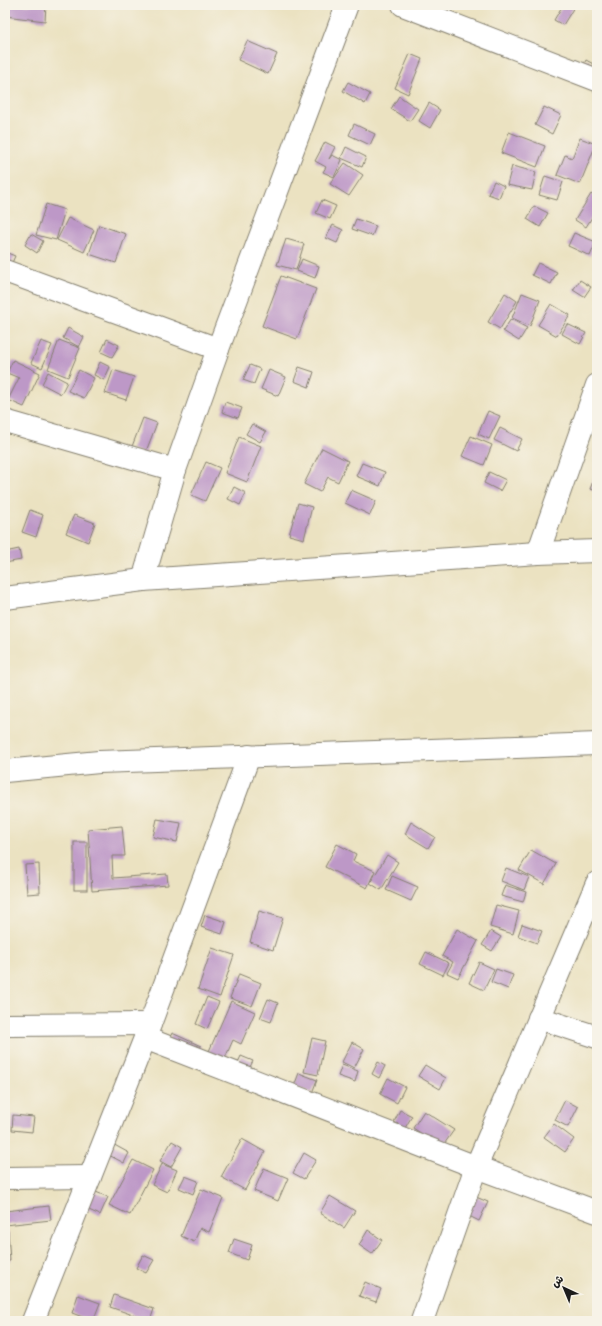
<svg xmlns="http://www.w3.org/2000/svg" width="602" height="1326" font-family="'Patrick Hand','Playpen Sans Arabic',sans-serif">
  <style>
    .building { fill: #bd98c7 }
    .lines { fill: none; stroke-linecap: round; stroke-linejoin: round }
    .minor-casing { stroke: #847f6e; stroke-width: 24 }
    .minor { stroke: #fff; stroke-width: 22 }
  </style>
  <rect width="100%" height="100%" fill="#f7f3e8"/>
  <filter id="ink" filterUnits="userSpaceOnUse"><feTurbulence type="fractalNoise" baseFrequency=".025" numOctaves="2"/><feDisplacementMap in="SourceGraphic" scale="8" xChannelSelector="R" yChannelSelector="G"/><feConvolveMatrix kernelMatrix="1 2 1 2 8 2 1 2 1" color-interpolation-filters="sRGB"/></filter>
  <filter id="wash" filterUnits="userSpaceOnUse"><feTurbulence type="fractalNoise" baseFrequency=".012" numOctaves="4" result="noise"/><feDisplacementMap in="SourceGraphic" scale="16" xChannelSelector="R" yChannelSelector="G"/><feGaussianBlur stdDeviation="0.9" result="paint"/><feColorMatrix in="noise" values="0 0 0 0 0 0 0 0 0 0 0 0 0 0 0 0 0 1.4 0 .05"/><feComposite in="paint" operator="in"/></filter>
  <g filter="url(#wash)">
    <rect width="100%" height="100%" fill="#ebe2c1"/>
    <g id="blocks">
      <g class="building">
        <path d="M5,5h41l-1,16 -40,-5z"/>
        <path d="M563,5h9l2,2 -11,18 -9,-5z"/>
        <path d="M247,41l30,13 -9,20 -30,-14z"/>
        <path d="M410,54l12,5 -14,35 -13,-6z"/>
        <path d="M586,60l11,6v8l-16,-4z"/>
        <path d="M348,82l22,12 -5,10 -22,-13z"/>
        <path d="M399,96l19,13 -8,12 -19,-12z"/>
        <path d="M429,103l11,7 -10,18 -11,-7z"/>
        <path d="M544,107l17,8 -9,19 -17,-9z"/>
        <path d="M354,124l21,10 -5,11 -21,-10z"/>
        <path d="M509,132l36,14 -8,21 -36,-14z"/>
        <path d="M580,138l16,6 -16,40 -23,-9 8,-20 7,3z"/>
        <path d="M325,142l10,5 -6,12 3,-4 10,5 -8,17 -11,-5 3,-5 -11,-6z"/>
        <path d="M346,147l20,10 -4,10 -21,-9z"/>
        <path d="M345,163l18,12 -14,21 -19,-12z"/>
        <path d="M512,166l24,6 -4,18 -25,-5z"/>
        <path d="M545,176l18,6 -6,18 -18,-5z"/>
        <path d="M494,181l10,5 -5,12 -11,-4z"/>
        <path d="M591,194l6,4v11l-11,18 -11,-7z"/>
        <path d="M322,200l14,6 -6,13 -14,-6z"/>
        <path d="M46,204l19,6 -9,30 -20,-5z"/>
        <path d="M534,206l14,7 -8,14 -13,-8z"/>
        <path d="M68,218l26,12 -10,22 -27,-12z"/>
        <path d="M356,219l20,7 -4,10 -20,-7z"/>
        <path d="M99,225l27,9 -10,29 -27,-9z"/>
        <path d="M333,225l10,5 -6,13 -11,-5z"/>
        <path d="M574,233l22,9 -6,14 -22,-10z"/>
        <path d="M31,234l12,7 -6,12 -12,-8z"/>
        <path d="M286,239l18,5 -8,26 -19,-5z"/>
        <path d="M5,252l10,4 -8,18 -2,-1z"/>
        <path d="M302,259l17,7 -4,12 -18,-7z"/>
        <path d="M538,263l19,9 -6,12 -19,-9z"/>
        <path d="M281,276l35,13 -19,50 -35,-13z"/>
        <path d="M580,280l11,7 -7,10 -11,-7z"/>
        <path d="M505,293l12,8 -17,28 -12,-7z"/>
        <path d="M522,293l18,7 -10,26 -18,-8z"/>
        <path d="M551,304l19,11 -13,21 -19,-11z"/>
        <path d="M511,319l16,9 -8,13 -16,-10z"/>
        <path d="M567,324l19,9 -6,11 -18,-10z"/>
        <path d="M68,328l16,9 -5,10 -16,-9z"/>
        <path d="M107,339l12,6 -7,12 -11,-5z"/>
        <path d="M59,340l21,8 -12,29 -20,-8z"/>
        <path d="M41,341l11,4 -10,23 -11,-5z"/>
        <path d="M13,360l27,13 -16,34 -16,-7 11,-22 -12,-5z"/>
        <path d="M100,362l10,5 -6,13 -10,-5z"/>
        <path d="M250,365l10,4 -6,15 -11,-4z"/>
        <path d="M299,367l15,5 -5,15 -15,-6z"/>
        <path d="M79,370l15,8 -10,20 -16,-7z"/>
        <path d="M113,370l21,7 -8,23 -21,-7z"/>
        <path d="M269,370l17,7 -8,19 -17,-7z"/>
        <path d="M48,372l19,10 -6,12 -19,-10z"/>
        <path d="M225,402l17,6 -4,10 -16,-6z"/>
        <path d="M488,411l12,5 -11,23 -11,-5z"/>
        <path d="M143,418l14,5 -12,31 -14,-5z"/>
        <path d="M252,424l14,8 -6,10 -14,-8z"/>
        <path d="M500,428l22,11 -6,12 -22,-11z"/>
        <path d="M471,436l21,9 -8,20 -22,-9z"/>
        <path d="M239,437l22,9 -14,36 -22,-9z"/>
        <path d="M322,448l26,13 -10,21 -10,-5 -8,15 -16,-8z"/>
        <path d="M206,462l14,6 -15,33 -14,-6z"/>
        <path d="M362,463l23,9 -5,14 -24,-10z"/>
        <path d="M597,471v20l-7,-2z"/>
        <path d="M489,472l17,8 -6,11 -16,-8z"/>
        <path d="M234,487l12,6 -6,12 -12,-6z"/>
        <path d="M351,490l25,11 -6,14 -25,-12z"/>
        <path d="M298,503l14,4 -8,32 -15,-4z"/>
        <path d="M30,510l13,5 -7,22 -14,-5z"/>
        <path d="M74,515l21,8 -7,19 -22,-9z"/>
        <path d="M19,549l2,11 -16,3v-11z"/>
        <path d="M157,819l24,4 -4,19 -24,-5z"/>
        <path d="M411,822l24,15 -7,11 -23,-14z"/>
        <path d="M122,826l3,30h-13l1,22 54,-4 1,11 -76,6 -4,-62z"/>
        <rect x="74" y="842" width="13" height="48"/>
        <path d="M337,844l19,10 -3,7 22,10 -8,17 -42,-21z"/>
        <path d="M531,850l25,14 -12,20 -25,-14z"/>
        <path d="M387,855l11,7 -17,28 -11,-7z"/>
        <path d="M39,864l1,29 -13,1 -2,-29z"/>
        <path d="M506,868l23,9 -5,13 -23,-9z"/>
        <path d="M392,876l26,11 -7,14 -25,-11z"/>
        <path d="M505,885l21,7 -3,10 -22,-6z"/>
        <path d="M496,905l23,6 -6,23 -23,-7z"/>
        <path d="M259,911l24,7 -10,32 -23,-8z"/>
        <path d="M205,915l21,7 -4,12 -21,-7z"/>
        <path d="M522,924l20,7 -5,12 -19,-7z"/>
        <path d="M457,929l21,12 -20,37 -11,-5 6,-11 -11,-6z"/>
        <path d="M491,931l10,6 -9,14 -10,-6z"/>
        <path d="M212,948l22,7 -14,42 -22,-8z"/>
        <path d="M426,952l23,11 -6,12 -23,-11z"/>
        <path d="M479,962l15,7 -10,21 -15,-7z"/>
        <path d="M496,969l17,6 -5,14 -17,-7z"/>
        <path d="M239,974l22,9 -9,23 -22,-8z"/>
        <path d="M207,997l12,5 -12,27 -11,-5z"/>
        <path d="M268,999l10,4 -7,19 -11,-4z"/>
        <path d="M231,1001l24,11 -14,32 -8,-4 -11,25 -16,-7z"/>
        <path d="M172,1033l29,13 -6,14 -29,-13z"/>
        <path d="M312,1038l13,3 -7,34 -14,-3z"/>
        <path d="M352,1042l12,7 -10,19 -12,-6z"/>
        <path d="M241,1056l12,5 -7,14 -11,-6z"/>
        <path d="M378,1062l7,4 -6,12 -7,-4z"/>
        <path d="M342,1065l16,6 -3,11 -17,-6z"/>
        <path d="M425,1065l21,13 -6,11 -22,-13z"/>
        <path d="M299,1073l18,7 -5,13 -18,-7z"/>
        <path d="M388,1078l17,9 -8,16 -17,-9z"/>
        <path d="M565,1100l13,7 -10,20 -13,-7z"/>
        <path d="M400,1110l12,6 -7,12 -11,-6z"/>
        <path d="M424,1111l30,19 -12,17 -29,-19z"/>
        <path d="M13,1115l21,2 -2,15 -20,-2z"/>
        <path d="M554,1124l20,15 -9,13 -21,-15z"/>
        <path d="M242,1139l23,13 -20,38 -24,-13z"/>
        <path d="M172,1141l10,6 -11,20 -11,-6z"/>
        <path d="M109,1142l20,11 -5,10 -21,-11z"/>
        <path d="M304,1153l12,7 -12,19 -11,-6z"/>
        <path d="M133,1160l20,10 -23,45 -21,-10z"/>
        <path d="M162,1164l15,6 -10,22 -15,-7z"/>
        <path d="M264,1168l24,10 -10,23 -24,-10z"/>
        <path d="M185,1176l13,5 -5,13 -14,-6z"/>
        <path d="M201,1189l22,9 -14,34 -9,-4 -6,14 -13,-6z"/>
        <path d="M91,1190l17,7 -8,18 -18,-8z"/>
        <path d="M330,1196l25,15 -11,17 -24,-15z"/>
        <path d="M476,1197l12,5 -9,19 -12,-6z"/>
        <path d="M49,1206l2,14 -46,5v-14z"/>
        <path d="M368,1230l14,10 -10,14 -13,-9z"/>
        <path d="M8,1231l2,30h-5v-29z"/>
        <path d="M234,1239l18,6 -5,15 -18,-7z"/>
        <path d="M143,1255l11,5 -8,13 -10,-5z"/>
        <path d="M365,1282l16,7 -5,13 -17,-6z"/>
        <path d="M78,1295l22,8 -7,18 -21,-8z"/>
        <path d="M114,1295l40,14 -4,12 -40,-14z"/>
      </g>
    </g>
  </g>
  <g filter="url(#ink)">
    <use href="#blocks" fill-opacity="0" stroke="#847f6e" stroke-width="1"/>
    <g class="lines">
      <defs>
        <g id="minor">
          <path d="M403,5l194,75"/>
          <path d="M5,271l213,78"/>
          <path d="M5,421l170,49"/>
          <path d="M538,553l59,-168"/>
          <path d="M143,580l32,-110 43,-121 129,-344"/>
          <path d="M5,598l138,-18 395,-27 59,-2"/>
          <path d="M5,771l94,-9 498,-18"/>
          <path d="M539,1018l58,19"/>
          <path d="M5,1025l145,-1"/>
          <path d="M145,1038l331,129 121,45"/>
          <path d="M5,1178l85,-1"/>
          <path d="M33,1321l112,-283 104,-282"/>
          <path d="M422,1321l54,-154 121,-284"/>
        </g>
      </defs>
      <use href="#minor" class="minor-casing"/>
      <use href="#minor" class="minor"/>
    </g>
  </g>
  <rect width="602" height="1326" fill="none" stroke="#f7f3e8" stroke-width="20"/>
  <g transform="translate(564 1288) rotate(316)" stroke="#f7f3e8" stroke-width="3" paint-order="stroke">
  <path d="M0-3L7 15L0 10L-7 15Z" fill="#1c1c1c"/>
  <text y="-6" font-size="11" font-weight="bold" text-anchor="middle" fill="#1c1c1c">ش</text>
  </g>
</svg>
